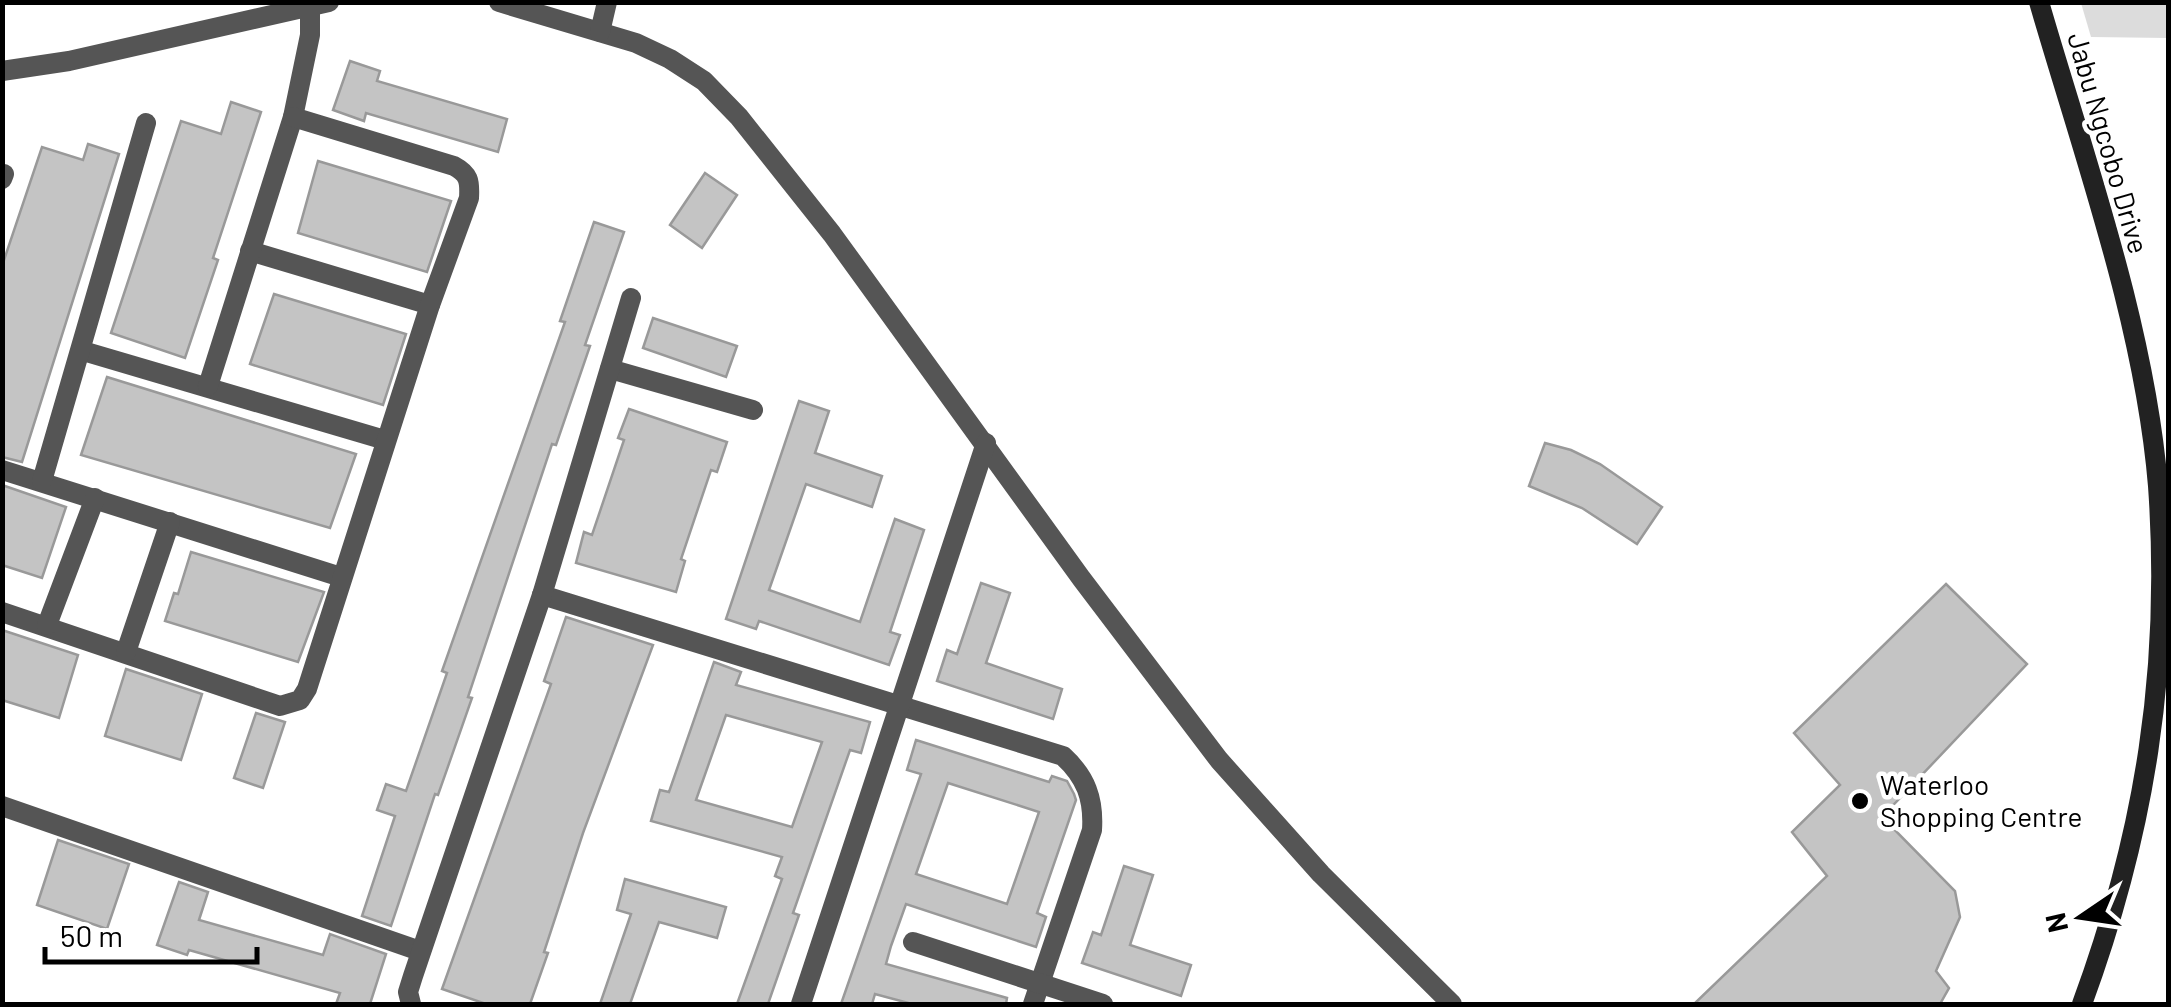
<svg xmlns="http://www.w3.org/2000/svg" width="2171" height="1007" font-family="Barlow,sans-serif">
  <style>
    .green { fill: #dcdcdc }
    .building { fill: #c4c4c4; stroke: #999; stroke-width: 2.5; fill-rule: evenodd }
    .lines { fill: none; stroke-linecap: round; stroke-linejoin: round }
    .street { stroke: #555; stroke-width: 20 }
    .secondary { stroke: #222; stroke-width: 20 }
    .poi-dot { fill: #000; stroke: #fff; stroke-width: 4 }
    .labels { text-anchor: middle; stroke-width: 9; stroke-linejoin: round; paint-order: stroke }
    .street-label { font-size: 28px; fill: #000; stroke: #fff }
    .poi-label { font-size: 28px; fill: #000; stroke: #fff; text-anchor: start }
  </style>
  <rect width="100%" height="100%" fill="#fff"/>
  <path class="green" d="M2081,3h87v35l-77,-1z"/>
  <g class="building">
    <path d="M350,61l30,10 -3,10 130,38 -9,33 -132,-39 -2,8 -31,-11z"/>
    <path d="M231,102l30,10 -48,146 5,2 -33,98 -74,-25 70,-212 40,13z"/>
    <path d="M88,144l31,10 -97,308 -20,-5v-191l40,-119 41,13z"/>
    <path d="M318,161l133,40 -24,71 -129,-39z"/>
    <path d="M705,173l32,22 -35,53 -32,-23z"/>
    <path d="M594,222l30,10 -39,113 5,1 -34,99 -4,-1 -84,253 4,1 -34,97 -3,-1 -44,132 -29,-10 33,-100 -18,-6 9,-26 20,7 41,-118 -5,-2 123,-349 -5,-1z"/>
    <path d="M274,294l132,40 -23,71 -133,-41z"/>
    <path d="M653,318l84,28 -11,31 -83,-29z"/>
    <path d="M107,377l249,77 -26,74 -249,-73z"/>
    <path d="M799,401l30,10 -14,42 67,23 -10,31 -66,-23 -37,106 91,32 35,-103 29,11 -34,102 10,3 -11,30 -130,-44 -3,8 -30,-10z"/>
    <path d="M629,409l98,33 -10,30 -6,-2 -30,89 4,2 -9,31 -100,-29 8,-31 8,3 32,-95 -6,-2z"/>
    <path d="M1545,443l26,7 29,14 62,43 -25,37 -55,-36 -53,-22z"/>
    <path d="M2,485l64,22 -24,71 -40,-13z"/>
    <path d="M191,552l133,40 -26,70 -133,-41 9,-28 4,1z"/>
    <path d="M981,583l29,10 -24,70 76,26 -9,30 -116,-38 10,-31 10,4z"/>
    <path d="M1946,584l81,80 -145,153 73,74 5,26 -24,54 13,17 -9,16h-246l133,-128 -35,-44 48,-47 -46,-52z"/>
    <path d="M566,617l87,28 -70,188 -39,119 4,1 -18,51h-44l-44,-15 109,-305 -7,-3z"/>
    <path d="M2,630l76,25 -19,63 -57,-18z"/>
    <path d="M714,662l27,10 -5,13 134,37 -9,31 -11,-3 -57,163 6,2 -31,89h-31l45,-125 -7,-3 7,-19 -131,-36 9,-31 9,2zM726,715l96,27 -30,85 -96,-27z"/>
    <path d="M126,669l76,25 -21,66 -76,-24z"/>
    <path d="M256,713l29,9 -22,66 -29,-10z"/>
    <path d="M916,740l133,42 3,-6 15,5 7,13 2,6 -39,113 9,4 -10,30 -130,-43 -15,42 -5,18 121,34 -1,6h-94l-37,-10 -3,10h-31l80,-230 -14,-4zM948,783l91,29 -32,92 -91,-30z"/>
    <path d="M58,840l71,24 -22,65 -70,-24z"/>
    <path d="M1124,866l29,9 -23,70 61,20 -10,31 -99,-33 11,-31 8,3z"/>
    <path d="M625,879l101,28 -9,31 -58,-16 -29,82h-30l31,-90 -14,-4z"/>
    <path d="M179,882l29,10 -9,28 124,35 7,-21 56,20 -16,50h-34l4,-11 -151,-43 -2,5 -30,-10z"/>
  </g>
  <g class="lines">
    <g class="street">
      <path d="M499,2l137,41 34,16 34,22 35,36 93,117 249,344 138,182 102,114 131,130"/>
      <path d="M600,32l7,-30"/>
      <path d="M2,71l67,-10 260,-59"/>
      <path d="M2,179l2,-5"/>
      <path d="M250,251l180,54"/>
      <path d="M83,351l302,89"/>
      <path d="M610,369l143,41"/>
      <path d="M208,386l85,-269 17,-82v-33"/>
      <path d="M2,470l339,107"/>
      <path d="M42,481l104,-358"/>
      <path d="M542,595l521,161c23,21 31,43 29,74l-59,174"/>
      <path d="M2,612l278,94 20,-6 7,-11 123,-384 39,-107c1,-17 0,-24 -15,-32l-161,-49"/>
      <path d="M47,625l48,-127"/>
      <path d="M126,652l44,-130"/>
      <path d="M2,806l418,145"/>
      <path d="M913,942l190,62"/>
      <path d="M411,1004l-3,-12 5,-16 129,-381 89,-297"/>
      <path d="M801,1004l185,-561"/>
    </g>
    <path class="secondary" d="M2039,2c45,155 106,324 119,484 13,183 -13,347 -76,518"/>
  </g>
  <circle class="poi-dot" cx="1860" cy="801" r="10"/>
  <g class="labels">
    <g class="street-label">
      <text transform="translate(2108 143) rotate(74)" y="10">Jabu Ngcobo Drive</text>
    </g>
    <g class="poi-label">
      <text x="1880" y="795">Waterloo<tspan x="1880" dy="32">Shopping Centre</tspan></text>
    </g>
  </g>
  <rect width="2171" height="1007" fill="none" stroke="#000000" stroke-width="10"/>
  <g transform="translate(2081 917) rotate(257)" stroke="#ffffff" stroke-width="8" paint-order="stroke">
  <path d="M0-8L18 38L0 25L-18 38Z" fill="#000000"/>
  <text y="-15" font-size="28" font-weight="bold" text-anchor="middle" fill="#000000">N</text>
  </g>
  <path d="M45 947v15h212v-15" fill="none" stroke="#000000" stroke-width="5"/>
  <text x="60" y="947" font-size="30" fill="#000000" stroke="#ffffff" stroke-width="8" paint-order="stroke">50 m</text>
</svg>
